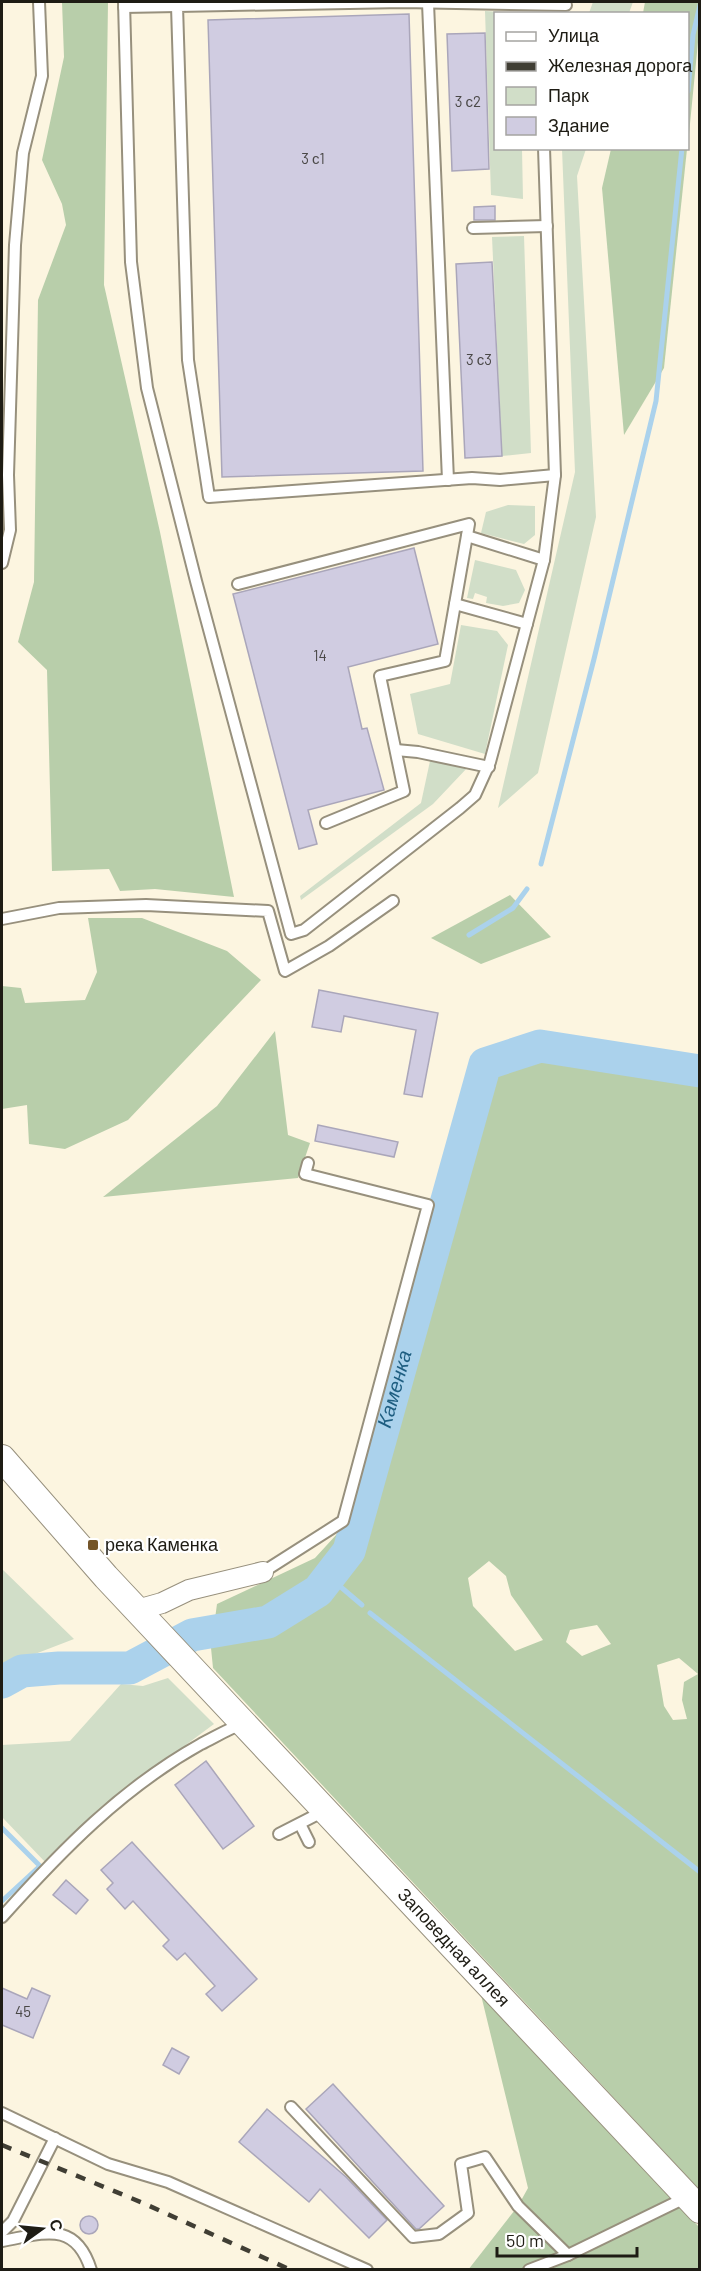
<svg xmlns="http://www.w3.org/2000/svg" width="701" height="2271" font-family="Barlow,sans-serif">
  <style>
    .green { fill: #d1dec8 }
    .forest { fill: #b8ceaa; fill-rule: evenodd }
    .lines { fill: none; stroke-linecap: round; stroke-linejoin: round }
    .stream { stroke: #abd2ec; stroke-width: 5 }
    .river { stroke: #abd2ec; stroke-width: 33 }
    .building { fill: #d0cce1; stroke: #aaa6ba; stroke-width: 1.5 }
    .service-casing { stroke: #97907d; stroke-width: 14 }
    .minor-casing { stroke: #97907d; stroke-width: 22 }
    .tertiary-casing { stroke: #97907d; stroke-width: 28 }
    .service { stroke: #fff; stroke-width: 10 }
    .minor { stroke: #fff; stroke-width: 20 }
    .tertiary { stroke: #fff; stroke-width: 26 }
    .rail { stroke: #403e34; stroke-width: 4.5; stroke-dasharray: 10 10; stroke-linecap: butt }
    .poi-dot { fill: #74552a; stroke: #fff; stroke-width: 2 }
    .labels { text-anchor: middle; stroke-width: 4.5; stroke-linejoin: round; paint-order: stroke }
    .number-label { font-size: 15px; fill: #4a4847 }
    .poi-label { font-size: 18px; fill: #1e1c14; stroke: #fff; text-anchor: start }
    .street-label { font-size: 18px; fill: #1e1c14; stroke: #fff }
    .water-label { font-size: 20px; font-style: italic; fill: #1e5e81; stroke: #fff }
  </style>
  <rect width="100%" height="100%" fill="#fcf5e0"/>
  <g class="green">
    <path d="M593,2h40l-4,11h-40z"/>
    <path d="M485,11l32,2 -21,1v134l26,1 1,50 -32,-4z"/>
    <path d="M562,149h24l-9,27 19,341 -58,256 -40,35 77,-336z"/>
    <path d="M524,236l7,217 -29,3 -10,-219z"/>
    <path d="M508,505l27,1v29l-11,9 -43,-11 5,-21z"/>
    <path d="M475,560l41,10 9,20 -6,13 -16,3 -17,-3 1,-6 -12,-4 -2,6 -6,-1z"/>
    <path d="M461,625l36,6 11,14 -23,109 -67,-20 -8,-40 40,-10z"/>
    <path d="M430,761l38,6 -35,37 -132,96 -1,-4 121,-93z"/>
    <path d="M2,1569l72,70 -52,20 -20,10z"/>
    <path d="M168,1678l46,46 -27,20 -14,16 -125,105 -46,-48v-72l68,-4 51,-57 22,2z"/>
  </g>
  <g class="forest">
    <path d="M62,2h46l-4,283 56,247 74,365 -79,-8 -35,2 -11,-22 -57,2 -5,-201 -29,-28 16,-60 4,-282 28,-75 -4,-21 -20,-44 22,-103z"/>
    <path d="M645,2h54v30l-11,112v-130l-45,-1z"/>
    <path d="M611,149h76l-23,219 -40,67 -22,-247z"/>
    <path d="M510,895l41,42 -70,27 -50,-26z"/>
    <path d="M88,918h54l85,33 34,29 -133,140 -63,29 -36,-5 -2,-39 -25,4v-123l19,2 4,15 60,-3 12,-28z"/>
    <path d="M275,1031l13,104 22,8 -12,35 -195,19 114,-91z"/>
    <path d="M539,1058l160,25v1106l-486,-521 -2,-20 6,-44 98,-46 32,-35 134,-455zM489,1561l17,15 5,19 32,45 -28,11 -42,-45 -5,-28zM597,1625l14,19 -29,12 -16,-14 4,-12zM679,1658l19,16 -14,8 -2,18 5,19 -14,1 -9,-14 -7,-41z"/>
    <path d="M481,1995l218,232 1,42 -232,1 50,-64 10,-18z"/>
  </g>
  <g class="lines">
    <g class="stream">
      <path d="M688,91l5,-56 7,-30"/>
      <path d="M541,864l53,-205 62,-258 26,-253"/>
      <path d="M469,935l44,-27 14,-19"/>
      <path d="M329,1577l33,28"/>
      <path d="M370,1613l330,259"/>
      <path d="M2,1828l38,38 -38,35"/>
    </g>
    <path class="river" id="s1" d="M2,1682l20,-11 37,-3h71l62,-33 76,-13 50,-31 31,-40 136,-487 55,-18 160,25"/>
  </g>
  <g class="building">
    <path d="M409,14l14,457 -201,6 -14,-457z"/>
    <path d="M485,33l4,136 -37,2 -5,-137z"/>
    <path d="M495,206v14h-21v-13z"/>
    <path d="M492,262l10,194 -37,2 -9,-194z"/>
    <path d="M414,548l24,96 -90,23 14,62 5,-1 17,62 -76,20 9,34 -18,5 -66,-255z"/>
    <path d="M319,990l119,23 -16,84 -18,-3 12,-64 -72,-14 -3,16 -29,-5z"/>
    <path d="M318,1125l80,17 -4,15 -79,-16z"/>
    <path d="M206,1761l48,65 -31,23 -48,-64z"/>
    <path d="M132,1842l125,137 -35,32 -16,-17 9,-8 -30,-33 -8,7 -14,-14 6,-6 -36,-39 -8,8 -18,-20 6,-6 -12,-13z"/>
    <path d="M66,1880l22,20 -12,14 -23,-19z"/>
    <path d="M2,1988l25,11 5,-11 18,8 -17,42 -31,-13z"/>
    <path d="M172,2048l17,9 -10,17 -16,-9z"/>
    <path d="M333,2084l111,122 -25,23h-3l-110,-120z"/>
    <path d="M267,2109l79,68 41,43 -18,18 -49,-49 -11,13 -70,-60z"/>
    <circle cx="89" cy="2225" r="9"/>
  </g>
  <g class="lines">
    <defs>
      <g id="service">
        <path d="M124,2l7,260 16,126 49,193 95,353 13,-4 156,-122 15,-13 15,-33 54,-202 11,-85 -11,-327"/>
        <path d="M428,3l20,477"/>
        <path d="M124,7l53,-1"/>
        <path d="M473,228l74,-2"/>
        <path d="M555,475l-55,5 -28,-2 -263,19 -21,-137 -11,-354 226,-4 163,3"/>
        <path d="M467,536l77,24"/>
        <path d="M2,563l8,-33 -2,-55 7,-230 8,-92 19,-77 -3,-74"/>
        <path d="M238,584l231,-60 -24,137 -65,15 24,115 -78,32"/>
        <path d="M455,604l72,20"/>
        <path d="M396,750l22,2 71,15"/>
        <path d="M2,919l57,-11 87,-3 122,6 17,60 44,-25 64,-45"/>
        <path d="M263,1572l80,-51 85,-316 -123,-31 3,-11"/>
        <path d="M300,1824l9,18"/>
        <path d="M279,1834l45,-23"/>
        <path d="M2,1917c59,-66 120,-129 199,-173 14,-7 27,-15 41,-20"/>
        <path d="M291,2107l122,130 26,-3 29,-21 -7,-49 24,-7 33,49 50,49"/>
        <path d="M2,2113l106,51 60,18 199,88"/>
        <path d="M2,2232l11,-11 42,-83"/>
        <path d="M2,2241c40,-7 73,-22 89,29"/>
        <path d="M529,2270l39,-15 119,-58"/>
      </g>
      <path id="minor" d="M137,1610l25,-7 27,-13 74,-18"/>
      <g id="tertiary">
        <path id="s2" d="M2,1458l104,119 594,633"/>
      </g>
    </defs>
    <use href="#service" class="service-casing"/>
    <use href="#minor" class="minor-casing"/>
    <use href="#tertiary" class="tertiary-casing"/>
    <use href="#service" class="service"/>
    <use href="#minor" class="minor"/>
    <use href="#tertiary" class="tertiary"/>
    <path class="rail" d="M2,2145l141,58 148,67"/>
  </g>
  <rect class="poi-dot" x="87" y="1539" width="12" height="12" rx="3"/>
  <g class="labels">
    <g class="number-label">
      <text x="468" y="107">3 с2</text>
      <text x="313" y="164">3 с1</text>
      <text x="479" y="365">3 с3</text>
      <text x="320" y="661">14</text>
      <text x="23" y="2017">45</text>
    </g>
    <g class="poi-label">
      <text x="105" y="1551">река Каменка</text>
    </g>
    <g class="street-label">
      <text dy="6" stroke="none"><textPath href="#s2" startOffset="666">Заповедная аллея</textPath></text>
    </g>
    <g class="water-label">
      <text dy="7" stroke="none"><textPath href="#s1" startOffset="556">Каменка</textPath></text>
    </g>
  </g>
  <rect width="701" height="2271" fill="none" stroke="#1e1c14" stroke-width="6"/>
  <rect x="494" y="12" width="195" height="138" fill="#ffffff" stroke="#a5a4a1" stroke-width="1.5"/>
  <rect x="506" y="32" width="30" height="9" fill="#ffffff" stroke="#a5a4a1" stroke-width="1.5"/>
  <text x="548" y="42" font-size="18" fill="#1e1c14">Улица</text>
  <rect x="506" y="62" width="30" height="9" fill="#403e34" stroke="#a5a4a1" stroke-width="1.5"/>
  <text x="548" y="72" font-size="18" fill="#1e1c14">Железная дорога</text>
  <rect x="506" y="87" width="30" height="18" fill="#d1dec8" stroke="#a5a4a1" stroke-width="1.5"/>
  <text x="548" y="102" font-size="18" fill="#1e1c14">Парк</text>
  <rect x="506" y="117" width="30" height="18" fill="#d0cce1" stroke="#a5a4a1" stroke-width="1.5"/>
  <text x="548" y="132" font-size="18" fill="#1e1c14">Здание</text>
  <g transform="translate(42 2229) rotate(75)" stroke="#ffffff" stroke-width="4.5" paint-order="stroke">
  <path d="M0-4.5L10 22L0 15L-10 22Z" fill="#1e1c14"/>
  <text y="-9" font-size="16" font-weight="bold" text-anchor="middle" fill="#1e1c14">С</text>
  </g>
  <path d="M497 2247v9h140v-9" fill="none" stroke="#1e1c14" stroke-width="3"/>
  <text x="506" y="2247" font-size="18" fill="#1e1c14" stroke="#ffffff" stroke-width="4.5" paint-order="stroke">50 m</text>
</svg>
